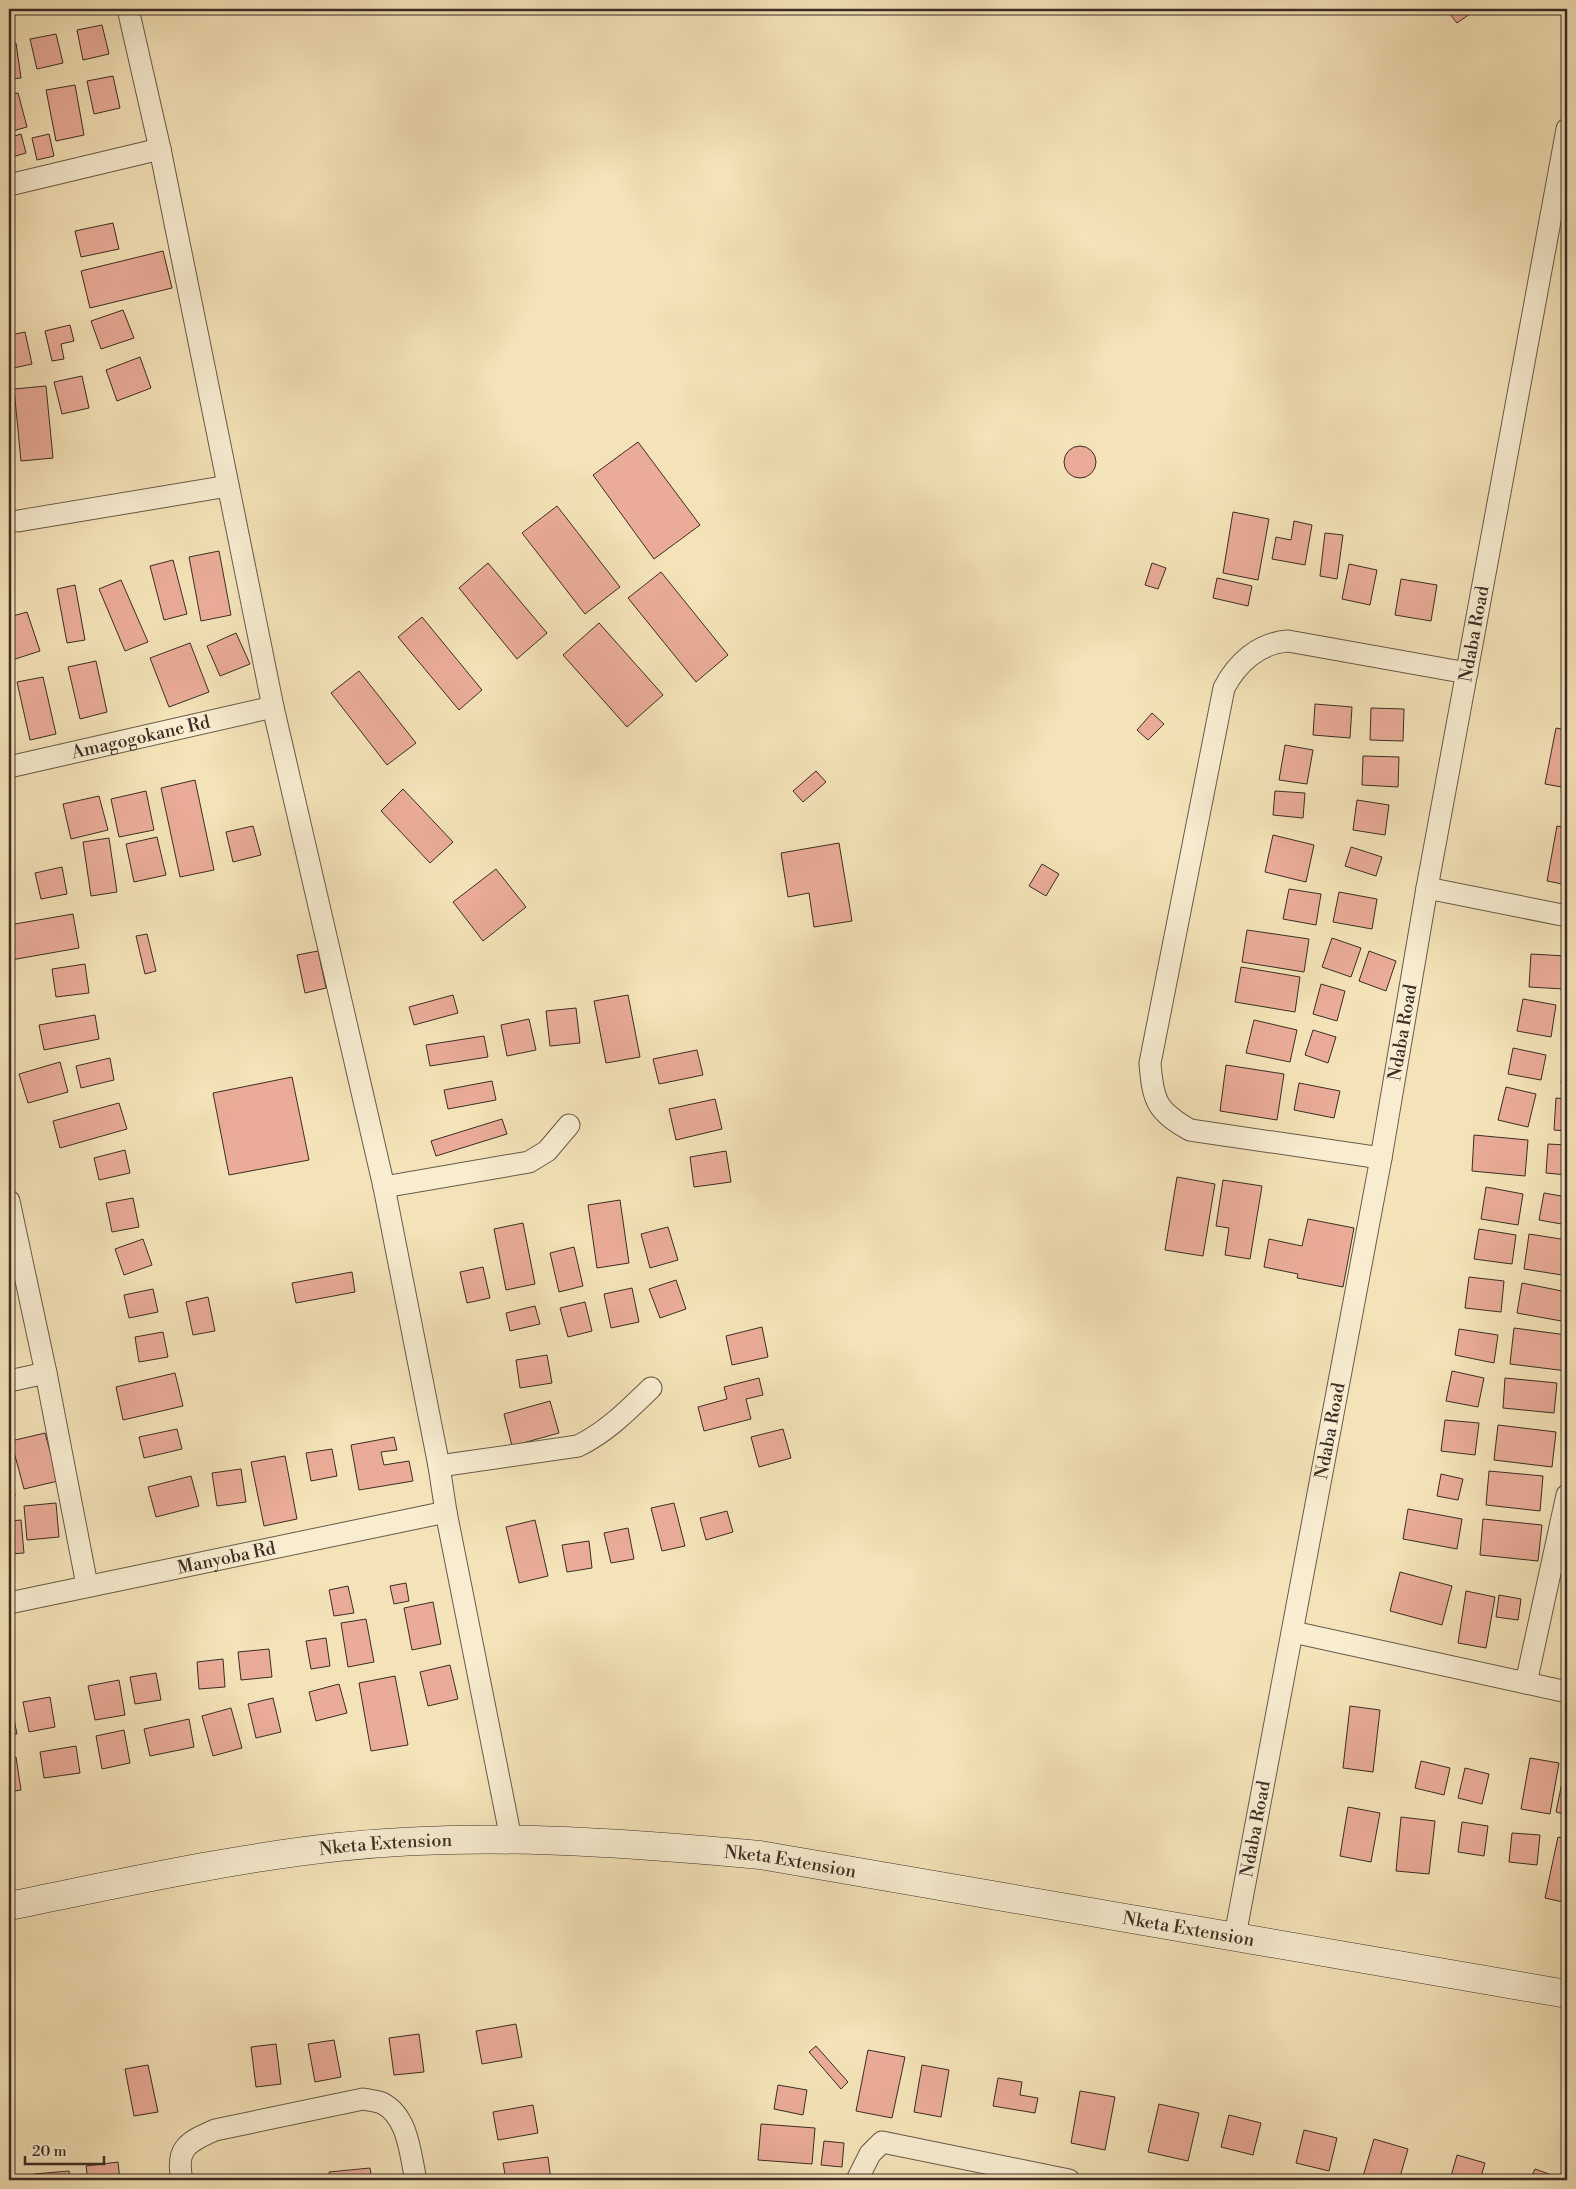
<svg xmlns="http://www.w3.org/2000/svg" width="1576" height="2189" font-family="'Libre Bodoni',serif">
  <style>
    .building { fill: #eaac98; stroke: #3b2d25 }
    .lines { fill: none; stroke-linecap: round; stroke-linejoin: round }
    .street-casing { stroke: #695a4a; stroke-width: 23 }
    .secondary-casing { stroke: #3b2d25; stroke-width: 29 }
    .street { stroke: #f8edd1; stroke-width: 21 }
    .secondary { stroke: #f8edd1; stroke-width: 28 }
    .labels { text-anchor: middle; stroke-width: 5; stroke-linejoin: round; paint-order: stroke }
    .street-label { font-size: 18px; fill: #3b2d25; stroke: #f8edd1 }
  </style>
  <rect width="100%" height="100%" fill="#f4e3b8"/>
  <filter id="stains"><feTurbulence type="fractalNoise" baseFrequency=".004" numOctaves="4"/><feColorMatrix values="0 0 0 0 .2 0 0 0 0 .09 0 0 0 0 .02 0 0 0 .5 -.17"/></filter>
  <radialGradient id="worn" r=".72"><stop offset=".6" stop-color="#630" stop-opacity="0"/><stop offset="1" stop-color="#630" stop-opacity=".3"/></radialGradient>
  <g class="building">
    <path d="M1446,9h31l-20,14z"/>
    <path d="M9,24h3l2,13 -5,1z"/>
    <path d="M102,25l7,29 -26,6 -6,-30z"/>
    <path d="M56,34l7,29 -26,6 -7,-30z"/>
    <path d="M16,43l5,35 -12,1v-35z"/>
    <path d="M113,76l7,32 -26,6 -7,-33z"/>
    <path d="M75,85l9,50 -28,6 -10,-51z"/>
    <path d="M18,93l9,34 -18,5v-37z"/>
    <path d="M21,134l5,19 -17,5v-20z"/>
    <path d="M49,134l5,22 -17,4 -5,-22z"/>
    <path d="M113,223l6,26 -38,8 -6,-26z"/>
    <path d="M163,251l9,37 -82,20 -9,-37z"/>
    <path d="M123,310l11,28 -33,11 -10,-28z"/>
    <path d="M70,325l4,16 -13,3 3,15 -12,2 -7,-30z"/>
    <path d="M25,332l7,32 -23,5v-25l4,-1 -2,-8z"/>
    <path d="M140,357l11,31 -34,13 -11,-31z"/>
    <path d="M82,376l7,32 -27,6 -8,-32z"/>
    <path d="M46,386l7,72 -32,3 -7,-72z"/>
    <path d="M638,442l62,83 -46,34 -61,-84z"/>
    <circle cx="1080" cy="462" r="16"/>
    <path d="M557,506l63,81 -35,27 -63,-81z"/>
    <path d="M1233,512l36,7 -11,61 -35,-7z"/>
    <path d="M1294,521l18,4 -7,40 -33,-6 4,-22 15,3z"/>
    <path d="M1325,533l18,2 -6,44 -17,-3z"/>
    <path d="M219,551l12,64 -30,6 -12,-64z"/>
    <path d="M173,560l14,54 -23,6 -14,-54z"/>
    <path d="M488,563l59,70 -30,26 -58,-71z"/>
    <path d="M1152,563l14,5 -8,21 -13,-4z"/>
    <path d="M1349,564l28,6 -7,35 -28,-6z"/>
    <path d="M661,572l67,83 -32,27 -68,-84z"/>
    <path d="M1217,578l35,8 -4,20 -35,-8z"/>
    <path d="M1401,579l36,6 -6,36 -36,-6z"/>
    <path d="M121,580l27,62 -23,9 -26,-62z"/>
    <path d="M75,585l10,55 -18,3 -10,-54z"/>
    <path d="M27,612l13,39 -31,10v-44z"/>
    <path d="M422,617l60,73 -23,20 -61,-73z"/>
    <path d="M599,623l64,72 -36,32 -64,-72z"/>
    <path d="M236,633l14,31 -30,12 -13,-30z"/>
    <path d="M190,643l19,49 -40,15 -19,-49z"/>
    <path d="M96,661l11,51 -27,7 -12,-52z"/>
    <path d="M359,671l57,72 -29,22 -56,-72z"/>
    <path d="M43,677l13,57 -26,6 -13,-58z"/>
    <path d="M1315,704l37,3 -2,31 -37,-3z"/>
    <path d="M1371,708l33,1 -1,32 -33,-1z"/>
    <path d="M1152,713l12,11 -16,16 -11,-10z"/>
    <path d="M1556,728l11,2v58l-22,-4z"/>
    <path d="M1285,745l28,5 -6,34 -28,-4z"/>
    <path d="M1363,756l36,1 -1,30 -36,-2z"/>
    <path d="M816,771l10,11 -23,20 -10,-11z"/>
    <path d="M195,780l19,90 -34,7 -19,-89z"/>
    <path d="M403,789l50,53 -23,21 -49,-52z"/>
    <path d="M146,791l8,39 -35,7 -8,-38z"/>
    <path d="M1275,791l30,2 -2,25 -30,-3z"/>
    <path d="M99,796l9,34 -37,9 -8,-35z"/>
    <path d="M1357,800l32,5 -4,30 -32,-5z"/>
    <path d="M253,826l8,29 -28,7 -7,-30z"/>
    <path d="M1557,826l10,2v57l-20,-4z"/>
    <path d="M1273,835l41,10 -8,37 -41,-10z"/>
    <path d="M157,837l9,38 -32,7 -8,-38z"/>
    <path d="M109,838l8,54 -26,4 -8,-54z"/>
    <path d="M839,843l13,78 -38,6 -5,-34 -21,4 -7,-44z"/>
    <path d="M1351,847l31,10 -6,19 -31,-10z"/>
    <path d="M1042,864l17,10 -13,22 -17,-10z"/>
    <path d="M62,867l5,27 -26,5 -6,-26z"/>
    <path d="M496,869l30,38 -43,34 -30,-39z"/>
    <path d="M1289,889l32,5 -5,31 -33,-6z"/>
    <path d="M1339,892l38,7 -5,30 -39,-7z"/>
    <path d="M73,914l6,34 -68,12 -2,-35z"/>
    <path d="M1247,930l62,9 -5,33 -62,-10z"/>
    <path d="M147,934l9,37 -11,3 -9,-38z"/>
    <path d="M1332,938l29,10 -10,29 -29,-10z"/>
    <path d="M318,951l8,37 -21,5 -8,-38z"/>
    <path d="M1369,951l27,10 -10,30 -27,-10z"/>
    <path d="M1531,954l35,2 -2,33 -35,-2z"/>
    <path d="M85,964l4,29 -33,4 -4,-28z"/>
    <path d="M1241,967l59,10 -5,35 -60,-10z"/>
    <path d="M1321,984l24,7 -8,30 -24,-7z"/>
    <path d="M453,995l5,18 -44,12 -5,-18z"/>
    <path d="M628,995l12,62 -34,6 -12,-62z"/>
    <path d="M1523,999l33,6 -5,32 -34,-6z"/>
    <path d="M576,1008l4,35 -30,3 -4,-35z"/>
    <path d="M95,1015l4,24 -55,11 -5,-25z"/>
    <path d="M529,1019l7,31 -29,6 -6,-31z"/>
    <path d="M1254,1020l43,10 -7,32 -44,-9z"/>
    <path d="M1313,1030l23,7 -8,26 -23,-8z"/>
    <path d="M484,1036l4,21 -58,9 -4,-21z"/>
    <path d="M1513,1048l33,7 -5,25 -33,-6z"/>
    <path d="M697,1050l6,25 -44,9 -6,-25z"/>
    <path d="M1566,1054h1v30l-6,-1z"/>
    <path d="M110,1058l4,22 -33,8 -5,-22z"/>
    <path d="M60,1062l8,30 -40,11 -9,-29z"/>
    <path d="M1226,1065l58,9 -7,46 -57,-9z"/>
    <path d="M292,1077l17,83 -80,15 -16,-82z"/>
    <path d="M492,1081l4,19 -48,9 -4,-19z"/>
    <path d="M1299,1083l41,8 -6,27 -40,-8z"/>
    <path d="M1506,1087l30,7 -8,33 -30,-7z"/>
    <path d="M1556,1098l11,1v32l-13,-1z"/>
    <path d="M715,1099l7,30 -46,11 -7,-31z"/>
    <path d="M119,1103l8,26 -67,19 -7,-27z"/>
    <path d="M502,1119l5,15 -71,22 -5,-15z"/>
    <path d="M1474,1135l54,5 -3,36 -53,-5z"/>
    <path d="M1548,1144l19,1v30l-21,-2z"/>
    <path d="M125,1150l5,23 -31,7 -5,-22z"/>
    <path d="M726,1151l5,31 -37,5 -4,-30z"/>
    <path d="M1177,1177l38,7 -12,72 -38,-6z"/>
    <path d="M1223,1180l39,6 -12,73 -25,-4 4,-27 -13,-2z"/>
    <path d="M1486,1187l37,7 -5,31 -37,-6z"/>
    <path d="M1544,1193l23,4v28l-28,-5z"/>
    <path d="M133,1198l6,29 -27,5 -6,-29z"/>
    <path d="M620,1200l9,63 -32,5 -9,-63z"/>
    <path d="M1308,1219l46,9 -11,59 -46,-9 1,-4 -34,-7 5,-28 33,7z"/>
    <path d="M523,1223l12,61 -29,6 -12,-61z"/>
    <path d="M668,1227l10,33 -28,8 -9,-34z"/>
    <path d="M1479,1229l37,6 -4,29 -38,-5z"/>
    <path d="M1529,1234l38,6 -5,35 -38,-6z"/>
    <path d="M143,1239l9,26 -28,10 -9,-26z"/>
    <path d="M574,1247l9,39 -24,6 -9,-39z"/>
    <path d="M483,1267l7,31 -23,5 -7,-31z"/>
    <path d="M352,1272l3,20 -59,11 -4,-20z"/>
    <path d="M1469,1277l35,4 -3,31 -36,-4z"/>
    <path d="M9,1280l5,23 -5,1z"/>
    <path d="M676,1280l10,29 -26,9 -11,-29z"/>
    <path d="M1522,1283l45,9v30l-50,-9z"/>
    <path d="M632,1288l7,34 -28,6 -7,-34z"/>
    <path d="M153,1289l5,23 -29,6 -5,-23z"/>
    <path d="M208,1297l7,34 -22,4 -7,-33z"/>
    <path d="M585,1302l7,29 -24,6 -8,-29z"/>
    <path d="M535,1306l5,18 -30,7 -4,-18z"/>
    <path d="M762,1327l6,30 -36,8 -6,-29z"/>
    <path d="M1514,1328l53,7v36l-57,-7z"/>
    <path d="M1459,1329l39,6 -4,28 -39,-8z"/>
    <path d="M163,1332l5,25 -29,5 -4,-25z"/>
    <path d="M547,1355l5,28 -32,5 -4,-28z"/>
    <path d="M1452,1371l32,7 -6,29 -32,-6z"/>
    <path d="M175,1373l8,33 -60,14 -7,-33z"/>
    <path d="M759,1378l4,17 -17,4 5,20 -47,12 -6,-24 29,-8 -3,-12z"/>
    <path d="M1505,1378l52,5 -3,30 -51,-5z"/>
    <path d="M550,1401l9,32 -47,13 -8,-32z"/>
    <path d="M1445,1420l34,3 -4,32 -34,-4z"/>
    <path d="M1498,1425l58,7 -4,35 -58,-7z"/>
    <path d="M177,1429l5,20 -38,9 -5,-21z"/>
    <path d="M783,1429l8,29 -32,9 -8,-30z"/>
    <path d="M45,1433l13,48 -34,8 -13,-48z"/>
    <path d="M394,1437l3,13 -16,2 3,13 25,-4 4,20 -54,9 -8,-45z"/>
    <path d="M332,1449l5,27 -26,5 -5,-28z"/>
    <path d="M9,1456l6,40 -6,1z"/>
    <path d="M285,1456l12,63 -33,7 -13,-64z"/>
    <path d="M241,1469l5,33 -29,4 -5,-33z"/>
    <path d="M1489,1471l54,5 -3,35 -54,-6z"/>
    <path d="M1441,1474l22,5 -5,21 -21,-4z"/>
    <path d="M191,1476l8,30 -43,11 -8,-30z"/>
    <path d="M56,1503l3,34 -32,3 -3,-34z"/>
    <path d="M674,1503l11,43 -23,5 -11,-43z"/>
    <path d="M1408,1509l54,10 -5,30 -54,-10z"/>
    <path d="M727,1511l6,21 -27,8 -6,-22z"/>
    <path d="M1483,1519l59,6 -4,36 -58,-6z"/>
    <path d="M21,1520l3,33 -15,1v-33z"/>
    <path d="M535,1520l13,56 -29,7 -13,-56z"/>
    <path d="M628,1528l6,31 -23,4 -7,-30z"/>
    <path d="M589,1541l3,27 -25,4 -5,-27z"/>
    <path d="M1400,1572l52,14 -10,39 -52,-14z"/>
    <path d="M406,1583l3,18 -15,3 -4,-18z"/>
    <path d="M348,1586l6,27 -20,3 -5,-26z"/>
    <path d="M1466,1591l29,6 -9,51 -28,-5z"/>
    <path d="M1499,1595l22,4 -3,21 -22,-3z"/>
    <path d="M433,1602l8,42 -29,6 -8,-42z"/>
    <path d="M366,1619l8,43 -26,5 -7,-44z"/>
    <path d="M326,1638l4,28 -19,3 -5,-28z"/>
    <path d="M269,1649l3,28 -31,3 -3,-28z"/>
    <path d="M223,1659l2,28 -26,2 -2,-27z"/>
    <path d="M450,1665l8,34 -30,7 -8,-34z"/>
    <path d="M156,1673l5,27 -26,4 -5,-27z"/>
    <path d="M395,1676l13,69 -37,6 -12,-68z"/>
    <path d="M119,1680l6,35 -30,5 -7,-34z"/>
    <path d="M339,1684l8,29 -31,8 -7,-29z"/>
    <path d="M9,1695l8,39 -8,1z"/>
    <path d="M50,1697l5,30 -26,5 -6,-30z"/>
    <path d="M273,1698l8,34 -25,6 -8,-34z"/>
    <path d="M1350,1706l30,4 -7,62 -30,-4z"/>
    <path d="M231,1708l11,40 -29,8 -11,-40z"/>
    <path d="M189,1719l5,28 -44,9 -6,-27z"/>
    <path d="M124,1730l6,33 -28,6 -6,-33z"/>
    <path d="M76,1746l4,27 -36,5 -4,-26z"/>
    <path d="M16,1757l5,33 -12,2v-34z"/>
    <path d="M1530,1758l29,5 -9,51 -29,-5z"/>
    <path d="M1567,1758v57l-11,-3z"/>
    <path d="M1421,1761l29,7 -6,27 -29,-7z"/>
    <path d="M1465,1768l24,6 -7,30 -24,-6z"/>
    <path d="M1348,1807l32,6 -9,49 -31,-6z"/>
    <path d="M1401,1817l34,4 -6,53 -33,-3z"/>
    <path d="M1462,1822l26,4 -4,30 -26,-4z"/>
    <path d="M1512,1833l28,2 -3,30 -28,-3z"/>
    <path d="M1558,1837l9,2v64l-22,-5z"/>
    <path d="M516,2024l6,33 -40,7 -6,-33z"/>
    <path d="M419,2034l5,38 -30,3 -5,-37z"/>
    <path d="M334,2040l7,37 -26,5 -7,-38z"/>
    <path d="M276,2044l5,40 -25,3 -5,-40z"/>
    <path d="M816,2046l32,36 -7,7 -32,-37z"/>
    <path d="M868,2050l37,7 -13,61 -36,-7z"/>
    <path d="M148,2065l10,47 -24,4 -9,-47z"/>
    <path d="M922,2065l27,5 -8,47 -27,-5z"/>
    <path d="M998,2078l24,4 -2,13 18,3 -3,15 -42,-7z"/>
    <path d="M778,2085l29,5 -4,25 -29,-6z"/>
    <path d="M1080,2091l35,6 -10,53 -34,-7z"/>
    <path d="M1159,2104l40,9 -11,48 -40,-9z"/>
    <path d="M533,2105l5,28 -40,7 -5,-28z"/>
    <path d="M1229,2115l32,8 -8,32 -32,-8z"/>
    <path d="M761,2124l54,4 -3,36 -54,-4z"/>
    <path d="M1304,2130l33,8 -8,33 -33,-8z"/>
    <path d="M1374,2139l34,10 -9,31h-37z"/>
    <path d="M824,2141l20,2 -2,24 -21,-2z"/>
    <path d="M1457,2155l28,8 -5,17h-30z"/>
    <path d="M548,2157l3,23h-45l-3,-17z"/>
    <path d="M118,2162l2,18h-32l-2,-14z"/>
    <path d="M370,2168l2,12h-42l-1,-8z"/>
    <path d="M1535,2169l28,10v1h-33z"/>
    <path d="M69,2171l1,9h-35l-1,-6z"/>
  </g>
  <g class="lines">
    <defs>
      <g id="street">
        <path d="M128,9l32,140 113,558 111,480 55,279 7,46 65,327"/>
        <path d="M9,185l151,-36"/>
        <path d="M18,521l210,-35"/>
        <path id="s1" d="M9,767l264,-60"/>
        <path d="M1427,888l140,28"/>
        <path d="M1381,1158l-191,-28c-33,-19 -37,-28 -40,-67l74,-375c13,-25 35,-45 64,-47l179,32"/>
        <path d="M384,1187l145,-25 18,-11 22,-26"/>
        <path d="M9,1201l37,172 41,212"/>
        <path d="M9,1381l37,-8"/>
        <path d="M439,1466l139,-20c29,-14 50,-36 73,-58"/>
        <path id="s2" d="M9,1603l437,-91"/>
        <path d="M1293,1632l274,60"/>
        <path d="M1526,1683l41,-188"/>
        <path id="s3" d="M1235,1936l146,-778 46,-270 140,-759"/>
        <path d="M182,2180c-7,-32 6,-38 33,-50l148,-31c6,1 14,2 19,4 27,14 28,52 34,77"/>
        <path d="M857,2180l13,-26 12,-12 187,38"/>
      </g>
      <g id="secondary">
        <path id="s4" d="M9,1906c109,-22 218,-47 329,-59 141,-15 282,-5 422,8l807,139"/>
      </g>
    </defs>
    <use href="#street" class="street-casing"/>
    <use href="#secondary" class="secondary-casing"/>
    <use href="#street" class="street"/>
    <use href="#secondary" class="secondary"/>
  </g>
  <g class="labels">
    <g class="street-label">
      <text dy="6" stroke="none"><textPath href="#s3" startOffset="1324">Ndaba Road</textPath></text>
      <text dy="6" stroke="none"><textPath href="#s1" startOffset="135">Amagogokane Rd</textPath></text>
      <text dy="6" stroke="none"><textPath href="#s3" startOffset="919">Ndaba Road</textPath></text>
      <text dy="6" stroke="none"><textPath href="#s3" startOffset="514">Ndaba Road</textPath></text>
      <text dy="6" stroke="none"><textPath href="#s2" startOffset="222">Manyoba Rd</textPath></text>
      <text dy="6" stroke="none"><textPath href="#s3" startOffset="109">Ndaba Road</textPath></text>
      <text dy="6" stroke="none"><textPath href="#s4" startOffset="382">Nketa Extension</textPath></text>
      <text dy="6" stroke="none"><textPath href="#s4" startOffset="788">Nketa Extension</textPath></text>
      <text dy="6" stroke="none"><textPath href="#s4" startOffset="1192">Nketa Extension</textPath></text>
    </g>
  </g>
  <rect width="1576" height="2189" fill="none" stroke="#f4e3b8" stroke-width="30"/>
  <rect x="10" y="10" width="1556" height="2169" fill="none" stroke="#3b2d25" stroke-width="2.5"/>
  <rect x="15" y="15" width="1546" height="2159" fill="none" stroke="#3b2d25"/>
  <path d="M25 2156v8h79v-8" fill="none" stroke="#3b2d25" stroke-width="2.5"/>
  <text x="32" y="2156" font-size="15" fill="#3b2d25" stroke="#f8edd1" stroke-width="4" paint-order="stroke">20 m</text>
  <rect width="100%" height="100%" filter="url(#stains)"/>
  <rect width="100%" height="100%" fill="url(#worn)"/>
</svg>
